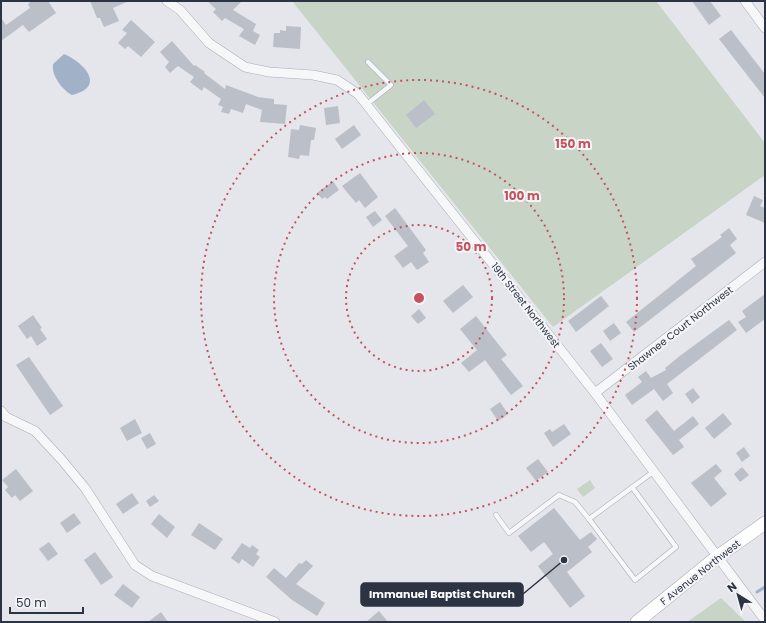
<svg xmlns="http://www.w3.org/2000/svg" width="766" height="623" font-family="Poppins,sans-serif">
  <style>
    .green { fill: #c8d4c5 }
    .water { fill: #a1b2c8 }
    .lines { fill: none; stroke-linecap: round; stroke-linejoin: round }
    .stream { stroke: #a1b2c8; stroke-width: 3 }
    .building { fill: #bbbfc7 }
    .service-casing { stroke: #a9adb5; stroke-width: 5.5 }
    .minor-casing { stroke: #a9adb5; stroke-width: 10 }
    .secondary-casing { stroke: #a9adb5; stroke-width: 14 }
    .service { stroke: #f6f7f9; stroke-width: 4.5 }
    .minor { stroke: #f6f7f9; stroke-width: 9 }
    .secondary { stroke: #fff; stroke-width: 13 }
    .ring { fill: none; stroke: #c6525d; stroke-width: 2; stroke-dasharray: 2 4 }
    .labels { text-anchor: middle; stroke-width: 4; stroke-linejoin: round; paint-order: stroke }
    .street-label { font-size: 10px; fill: #2c3342; stroke: #f3f5f8 }
    .centre { fill: #c6525d; stroke: #f3f5f8; stroke-width: 2 }
    .ring-label { font-size: 12px; text-anchor: middle; font-weight: bold; fill: #c6525d; stroke: #f3f5f8; stroke-width: 4; stroke-linejoin: round; paint-order: stroke }
    .leader { fill: none; stroke: #2c3342; stroke-width: 1.5 }
    .callout-dot { fill: #2c3342; stroke: #f3f5f8; stroke-width: 1.5 }
    .callout { fill: #2c3342; stroke: #2c3342; stroke-width: 1.5 }
    .callout-label { font-size: 11px; text-anchor: middle; font-weight: bold; fill: #fff }
  </style>
  <rect width="100%" height="100%" fill="#e4e6eb"/>
  <g class="green">
    <path d="M292,1h364l109,142v32l-212,152z"/>
    <path d="M590,480l5,8 -12,9 -6,-8z"/>
    <path d="M721,598l25,24h-59z"/>
  </g>
  <path class="water" d="M64,54c21,9 42,33 8,41 -10,-5 -21,-20 -19,-31z"/>
  <g class="lines">
    <path class="stream" d="M757,592l8,-5"/>
  </g>
  <g class="building">
    <path d="M32,1h16l8,12 -27,19 -6,-7 -22,16v-23l5,7 24,-17 -2,-4z"/>
    <path d="M90,1h39l-16,7 6,13 -15,6 -4,-9h-3z"/>
    <path d="M207,1h35l-9,9 23,14 -3,7 7,4 -5,10 -16,-9 5,-7 -19,-11 -3,3 -9,-9 3,-3z"/>
    <path d="M692,1h18l11,15 -12,9z"/>
    <path d="M131,20l24,22 -14,15 -13,-11 -3,3 -7,-6 9,-10 -5,-3z"/>
    <path d="M286,26l15,1 -1,22 -27,-2 1,-14h6v-3l6,1z"/>
    <path d="M731,30l34,44v24l-46,-59z"/>
    <path d="M172,41l22,25 1,-1 10,7 -1,1 21,16 1,-4 32,12 16,2v5l13,1 -2,19 -25,-2 2,-12 -16,-6 -3,9 -12,-4 -2,5 -8,-2 2,-5 -5,-2 3,-6 -17,-12 -2,4 -12,-9 4,-5 -16,-11 -8,7 -5,-6 4,-5 -9,-10z"/>
    <path d="M424,100l11,14 -19,14 -10,-13z"/>
    <path d="M338,106l2,17 -14,2 -2,-17z"/>
    <path d="M300,125l16,3 -2,12h-3l-2,16 -9,-1 -1,4 -11,-2 3,-28 8,1z"/>
    <path d="M354,125l7,10 -19,14 -7,-10z"/>
    <path d="M360,173l18,24 -13,11 -6,-8 -3,3 -14,-17z"/>
    <path d="M333,181l6,9 -12,9 -2,-2 -3,2 -5,-6z"/>
    <path d="M754,196l9,4 -3,6 5,2v15l-19,-8z"/>
    <path d="M395,208l31,42 -3,3 6,9 -12,8 -6,-8 -8,6 -9,-12 14,-10 -23,-30z"/>
    <path d="M375,211l7,9 -9,7 -7,-10z"/>
    <path d="M729,228l8,11 -7,6 6,8 -102,79 -8,-10 70,-56 -5,-7 31,-22 -2,-2z"/>
    <path d="M463,285l10,12 -20,16 -10,-12z"/>
    <path d="M765,294v25l-19,14 -8,-11 8,-5 -4,-6z"/>
    <path d="M601,296l8,10 -33,26 -8,-11z"/>
    <path d="M419,309l7,9 -8,6 -7,-8z"/>
    <path d="M33,315l9,13 -2,1 7,10 -10,7 -6,-10 -4,3 -9,-13z"/>
    <path d="M476,316l31,39 -6,4 22,27 -12,9 -26,-35 -16,12 -8,-9 16,-13 -17,-21z"/>
    <path d="M729,320l8,10 -70,54 6,9 -10,8 -9,-12 -22,16 -7,-10 17,-13 -4,-5 8,-6 5,7 15,-8 -1,-2 16,-13z"/>
    <path d="M614,323l7,10 -11,8 -7,-10z"/>
    <path d="M601,343l12,16 -11,8 -12,-16z"/>
    <path d="M29,357l34,49 -13,9 -34,-50z"/>
    <path d="M693,388l7,9 -8,7 -7,-10z"/>
    <path d="M500,402l8,12 -10,7 -8,-12z"/>
    <path d="M657,410l17,21 19,-15 6,8 -20,16 5,7 -11,8 -28,-35z"/>
    <path d="M723,413l9,11 -18,15 -9,-11z"/>
    <path d="M135,419l7,14 -15,8 -7,-13z"/>
    <path d="M564,424l7,10 -18,13 -9,-14 6,-4 2,3z"/>
    <path d="M150,433l6,11 -9,5 -6,-11z"/>
    <path d="M744,447l6,9 -8,6 -6,-9z"/>
    <path d="M538,459l10,13 -12,9 -10,-13z"/>
    <path d="M716,464l6,7 -8,7 13,16 -16,13 -20,-24z"/>
    <path d="M742,467l7,8 -9,7 -6,-8z"/>
    <path d="M16,469l17,22 -13,10 -5,-6 -3,3 -7,-8 3,-3 -6,-7z"/>
    <path d="M132,493l7,10 -16,11 -7,-10z"/>
    <path d="M154,495l5,6 -9,6 -4,-6z"/>
    <path d="M554,508l26,32 11,-8 6,7 -9,8 4,5 -25,20 18,24 -15,12 -32,-42 15,-12 -9,-12 -13,10 -13,-16z"/>
    <path d="M74,513l7,10 -14,10 -7,-10z"/>
    <path d="M159,514l16,13 -8,11 -16,-14z"/>
    <path d="M199,523l24,16 -8,11 -24,-15z"/>
    <path d="M49,542l9,12 -10,7 -9,-12z"/>
    <path d="M242,543l8,5 2,-3 7,5 -3,4 4,3 -7,10 -11,-8 -3,5 -8,-6z"/>
    <path d="M95,552l18,25 -12,8 -17,-25z"/>
    <path d="M306,560l7,6 -17,18 29,19 -8,13 -25,-16 -26,-23 8,-9 12,10 13,-15 3,1z"/>
    <path d="M123,584l17,13 -8,11 -18,-13z"/>
    <path d="M379,611l9,11h-22z"/>
    <path d="M161,612l7,10h-20z"/>
  </g>
  <g class="lines">
    <defs>
      <g id="service">
        <path d="M367,104l24,-19 -23,-23"/>
        <path d="M632,487l44,60 -41,33 -46,-61 64,-47"/>
        <path d="M496,515l13,18 50,-38 16,7 14,17"/>
      </g>
      <g id="minor">
        <path d="M167,1l13,9 29,33 36,24 24,5 44,3 24,5 21,14 237,299 170,227"/>
        <path d="M745,1l20,27"/>
        <path d="M595,393l170,-131"/>
        <path d="M1,411l5,6 29,14 26,28 24,29 50,77 17,11 123,46"/>
      </g>
      <path id="secondary" d="M637,622l80,-65 48,-34"/>
    </defs>
    <use href="#service" class="service-casing"/>
    <use href="#minor" class="minor-casing"/>
    <use href="#secondary" class="secondary-casing"/>
    <use href="#service" class="service"/>
    <use href="#minor" class="minor"/>
    <use href="#secondary" class="secondary"/>
  </g>
  <g class="ring">
    <circle cx="419" cy="298" r="73"/>
    <circle cx="419" cy="298" r="145"/>
    <circle cx="419" cy="298" r="218"/>
  </g>
  <g class="labels">
    <g class="street-label">
      <text transform="translate(526 305) rotate(52)" y="4">19th Street Northwest</text>
      <text transform="translate(680 328) rotate(-38)" y="4">Shawnee Court Northwest</text>
      <text transform="translate(700 572) rotate(-38)" y="4">F Avenue Northwest</text>
    </g>
  </g>
  <circle cx="419" cy="298" r="6" class="centre"/>
  <g class="ring-label">
    <text x="573" y="148">150 m</text>
    <text x="522" y="200">100 m</text>
    <text x="471" y="251">50 m</text>
  </g>
  <path class="leader" d="M564 560L523 594"/>
  <circle class="callout-dot" cx="564" cy="560" r="4"/>
  <rect class="callout" x="361" y="583" width="162" height="23" rx="4"/>
  <g class="callout-label">
    <text x="442" y="598">Immanuel Baptist Church</text>
  </g>
  <rect width="766" height="623" fill="none" stroke="#2c3342" stroke-width="4"/>
  <g transform="translate(738 595) rotate(323)" stroke="#f3f5f8" stroke-width="3" paint-order="stroke">
  <path d="M0-3L7 15L0 10L-7 15Z" fill="#2c3342"/>
  <text y="-6" font-size="11" font-weight="bold" text-anchor="middle" fill="#2c3342">N</text>
  </g>
  <path d="M10 607v6h73v-6" fill="none" stroke="#2c3342" stroke-width="2"/>
  <text x="16" y="607" font-size="12" fill="#2c3342" stroke="#f3f5f8" stroke-width="3" paint-order="stroke">50 m</text>
</svg>
